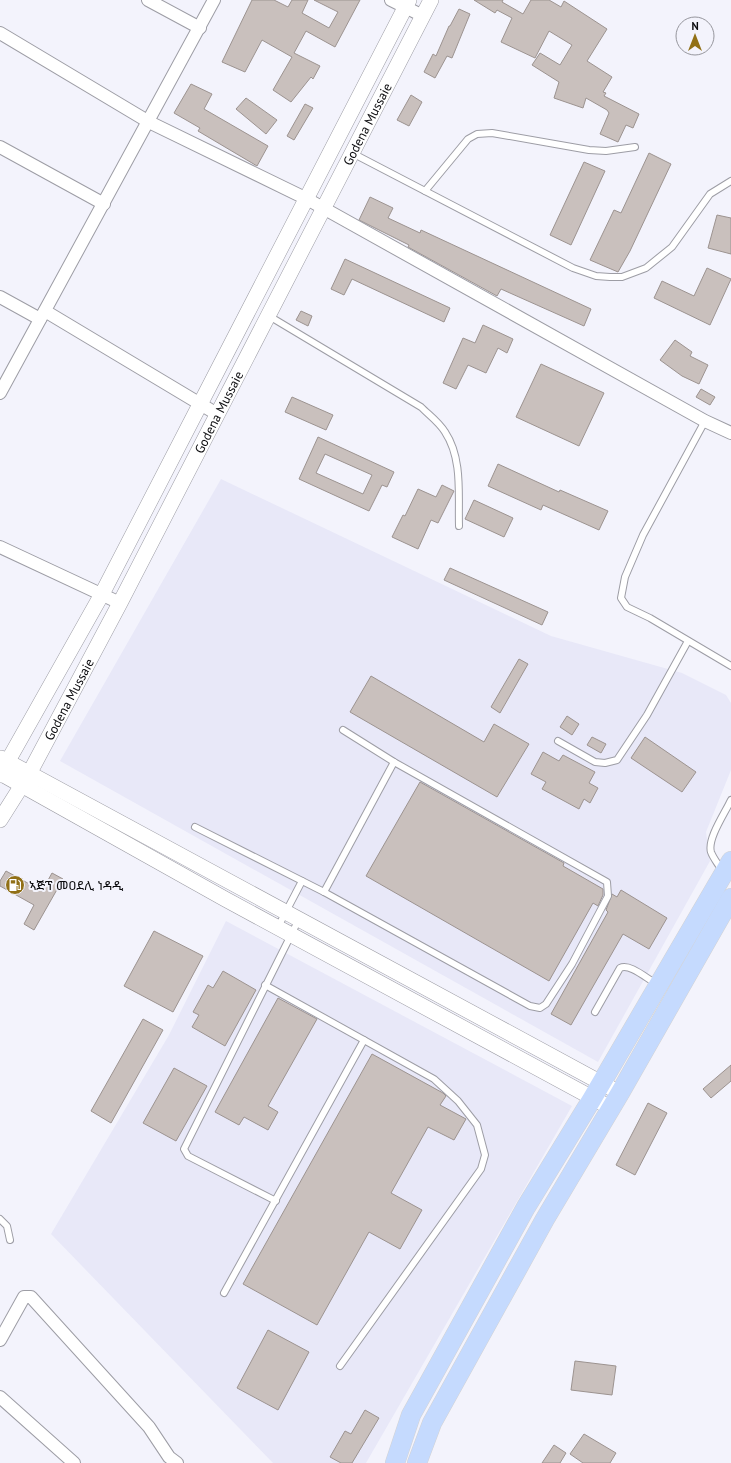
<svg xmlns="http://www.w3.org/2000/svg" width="731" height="1463" font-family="'PT Sans','Noto Sans Ethiopic',sans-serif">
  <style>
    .built { fill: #e8e8f8 }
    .building { fill: #c9c0bd; stroke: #9c9390; fill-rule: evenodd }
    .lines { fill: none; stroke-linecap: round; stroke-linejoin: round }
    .service-casing { stroke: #9d9da5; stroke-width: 8 }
    .minor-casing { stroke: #9d9da5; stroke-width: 14 }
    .tertiary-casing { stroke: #9d9da5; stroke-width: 16 }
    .primary-casing { stroke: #d3d3d4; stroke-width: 20 }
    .service { stroke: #fff; stroke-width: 6 }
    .minor { stroke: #fff; stroke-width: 12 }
    .tertiary { stroke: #fff; stroke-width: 15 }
    .primary { stroke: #c5dafe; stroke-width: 19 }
    .labels { text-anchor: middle; stroke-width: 4; stroke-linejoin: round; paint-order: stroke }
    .street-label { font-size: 13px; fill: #0b0b0e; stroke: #f3f3fc }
    .poi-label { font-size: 13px; fill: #0b0b0e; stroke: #f3f3fc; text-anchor: start }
  </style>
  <rect width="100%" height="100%" fill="#f3f3fc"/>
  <g class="built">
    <path d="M221,479l330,157 131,37 44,22 5,8v67l-25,62 4,29 -112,201 -538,-301z"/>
    <path d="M226,921l346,185 -206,357h-93l-222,-229 118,-199z"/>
  </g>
  <g class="building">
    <path d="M252,0h22l14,7 4,-7h16l-6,13 27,15 9,-16 -24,-12h46l-25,47 -29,-16 -12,22 26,13 -7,13 -2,-2 -20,25 -18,-12 19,-33 -30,-17 -17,32 -23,-10z"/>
    <path d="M474,0h29l-1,2 21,12 8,-14h18l12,7 3,-6 43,28 -20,32 25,16 -9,15 3,1 -2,3 35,18 -6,14 -7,-3 -8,17 -18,-8 9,-21 -2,-3 -21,-12 -3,10 -29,-10 5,-16 -27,-17 8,-12 20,12 12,-20 -23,-14 -14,27 -34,-16 11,-24 -15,-8 -2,3z"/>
    <path d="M459,9l11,5 -18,44 -5,-2 -12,22 -11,-6 9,-18 3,2 13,-30h1z"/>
    <path d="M191,84l21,10 -8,15 64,37 -11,20 -59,-35 2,-3 -26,-15z"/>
    <path d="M411,95l11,7 -13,24 -12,-6z"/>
    <path d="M246,98l31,22 -11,14 -30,-25z"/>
    <path d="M305,104l8,4 -19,32 -7,-4z"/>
    <path d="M649,153l22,11 -41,87 -12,21 -28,-12 24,-50 7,3z"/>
    <path d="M584,162l21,9 -34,74 -21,-10z"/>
    <path d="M370,197l23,11 -5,10 32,15 1,-3 170,79 -7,17 -83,-37 -4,7 -89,-49 1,-2 -50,-25z"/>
    <path d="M717,215l14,3v36l-23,-6z"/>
    <path d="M345,259l105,49 -6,14 -92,-43 -8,16 -13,-6z"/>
    <path d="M707,268l24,11 -21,46 -56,-27 8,-17 32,15z"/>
    <path d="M301,311l11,5 -4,10 -12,-6z"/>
    <path d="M483,325l30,14 -6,14 -9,-5 -12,25 -18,-8 -12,24 -13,-6 20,-45 12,5z"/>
    <path d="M675,340l17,12 -2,4 18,9 -9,19 -17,-8 -22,-16z"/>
    <path d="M541,364l63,29 -25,53 -63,-29z"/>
    <path d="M701,389l14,8 -5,8 -14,-8z"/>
    <path d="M292,397l41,18 -7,15 -41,-18z"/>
    <path d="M318,437l76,35 -7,15 -5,-2 -13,26 -70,-32zM325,454l47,21 -9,19 -47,-21z"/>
    <path d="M498,464l61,28 1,-2 48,21 -9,19 -56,-25 -2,5 -53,-24z"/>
    <path d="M442,485l12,6 -16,32 -7,-3 -13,29 -26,-12 11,-22 2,1 13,-27 18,8z"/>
    <path d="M474,500l39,18 -9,19 -39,-18z"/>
    <path d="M450,568l98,44 -6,13 -98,-45z"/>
    <path d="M519,659l9,5 -28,49 -9,-6z"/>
    <path d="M371,676l113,66 10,-18 35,20 -32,53 -147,-85z"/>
    <path d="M567,716l12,8 -7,11 -12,-8z"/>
    <path d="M592,737l14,7 -5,9 -14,-8z"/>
    <path d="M645,737l51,35 -14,20 -51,-34z"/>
    <path d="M543,752l16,9 4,-6 32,17 -6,11 9,5 -8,15 -6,-4 -5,10 -37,-20 4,-7 -15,-8z"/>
    <path d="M420,782l144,81 -1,3 40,23v6l-5,11 -5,-3 -44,78 -183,-105z"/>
    <path d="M6,871l36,20 10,-18 11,6 -29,51 -10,-6 10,-19 -34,-19v-5z"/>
    <path d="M621,890l46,28 -18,31 -26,-15 -52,91 -20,-11 57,-102 -2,-2 6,-16 5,3z"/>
    <path d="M154,931l49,25 -30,56 -49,-26z"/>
    <path d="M223,971l33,19 -31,56 -33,-19 7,-12 -6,-3 15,-27 5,3z"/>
    <path d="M278,998l39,21 -49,87 10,6 -10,18 -24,-13 -5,8 -24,-13z"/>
    <path d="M143,1019l20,11 -52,93 -20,-12z"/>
    <path d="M372,1054l71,39 3,3 -6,9 26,14 -12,21 -26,-13 -37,66 31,17 -22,39 -31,-17 -52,93 -74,-41z"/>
    <path d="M731,1065v16l-20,17 -8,-9z"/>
    <path d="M174,1068l33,18 -31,55 -33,-18z"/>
    <path d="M648,1103l19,10 -32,62 -19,-10z"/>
    <path d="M268,1330l41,22 -31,58 -41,-22z"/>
    <path d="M575,1361l41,5 -4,29 -41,-5z"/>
    <path d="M365,1410l14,8 -27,45h-11l-11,-6 15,-26 6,3z"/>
    <path d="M584,1434l32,19 -6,10h-27l-13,-9z"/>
    <path d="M554,1445l12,8 -6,10h-18z"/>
  </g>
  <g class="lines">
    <defs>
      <g id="service">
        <path d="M352,153l221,115 23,8 14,1h12l24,-9 26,-21 38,-53 21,-13"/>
        <path d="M425,191l43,-52 9,-5 15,-1 97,17 17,1 29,-4"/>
        <path d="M269,316l152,91c8,8 18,15 24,25 18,27 13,64 14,94"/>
        <path d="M705,421l-62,114 -18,42 -4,21 6,9 23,11 81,48"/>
        <path d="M558,741l37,21 10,1 12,-3 30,-45 41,-74"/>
        <path d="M195,827l129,65 206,114 10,2 6,-4 26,-40 36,-68 -1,-14 -213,-120 -51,-32"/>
        <path d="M722,871c-3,-6 -9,-13 -11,-19 -4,-13 14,-39 20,-52"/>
        <path d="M324,892l70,-130"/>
        <path d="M278,927l24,-46"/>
        <path d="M265,985l169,94 24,22 19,24 8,30 -4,14 -141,197"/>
        <path d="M595,1012l25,-44c10,-5 27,11 37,16"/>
        <path d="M276,1201l-88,-45 -4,-7 115,-230"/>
        <path d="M0,1219l7,7 3,14"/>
        <path d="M224,1293l140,-253"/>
      </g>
      <g id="minor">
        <path d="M148,0l52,28"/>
        <path d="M391,0l32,16"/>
        <path d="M0,33l149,89 158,77 398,222 26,12"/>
        <path d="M0,147l104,57"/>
        <path d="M0,297l40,22"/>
        <path d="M45,311l172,103"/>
        <path d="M0,393l214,-393"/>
        <path d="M0,547l120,56"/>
        <path d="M0,1340l24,-43h7l118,130 20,30 8,6"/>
        <path d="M0,1397l74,66"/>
      </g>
      <g id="tertiary">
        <path d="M1,758l619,335"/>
        <path d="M0,773l225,126 386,209"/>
        <path d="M0,775l102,-181 307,-594"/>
        <path id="s1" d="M0,820l29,-46 91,-171 311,-603"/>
      </g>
      <g id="primary">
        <path d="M395,1463l16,-48 115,-208 66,-108 139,-238"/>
        <path d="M417,1463l15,-40 113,-204 75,-126 111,-195"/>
      </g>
    </defs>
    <use href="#service" class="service-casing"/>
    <use href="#minor" class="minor-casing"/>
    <use href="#tertiary" class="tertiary-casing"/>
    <use href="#primary" class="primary-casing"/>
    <use href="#service" class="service"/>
    <use href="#minor" class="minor"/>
    <use href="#tertiary" class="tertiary"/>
    <use href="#primary" class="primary"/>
  </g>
  <defs>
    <symbol id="fuel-disc" viewBox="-11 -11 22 22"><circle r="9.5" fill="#917016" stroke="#f3f3fc"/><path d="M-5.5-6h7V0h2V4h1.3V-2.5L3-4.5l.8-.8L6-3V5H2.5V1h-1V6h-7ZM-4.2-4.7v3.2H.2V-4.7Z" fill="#fff"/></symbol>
  </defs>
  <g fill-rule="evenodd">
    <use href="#fuel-disc" x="4" y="874" width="22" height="22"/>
  </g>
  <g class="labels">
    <g class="street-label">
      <text dy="5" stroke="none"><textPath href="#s1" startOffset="787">Godena Mussaie</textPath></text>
      <text dy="5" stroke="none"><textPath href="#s1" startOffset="463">Godena Mussaie</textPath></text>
      <text dy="5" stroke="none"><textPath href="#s1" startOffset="139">Godena Mussaie</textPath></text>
    </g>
    <g class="poi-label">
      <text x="29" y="890">ኣጅፕ መዐደሊ ነዳዲ</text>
    </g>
  </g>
  <g transform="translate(695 36)"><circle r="19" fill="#f3f3fc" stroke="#96969d"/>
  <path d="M0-3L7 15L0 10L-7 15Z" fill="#917016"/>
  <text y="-6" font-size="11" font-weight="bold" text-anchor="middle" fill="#0b0b0e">N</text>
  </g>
</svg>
